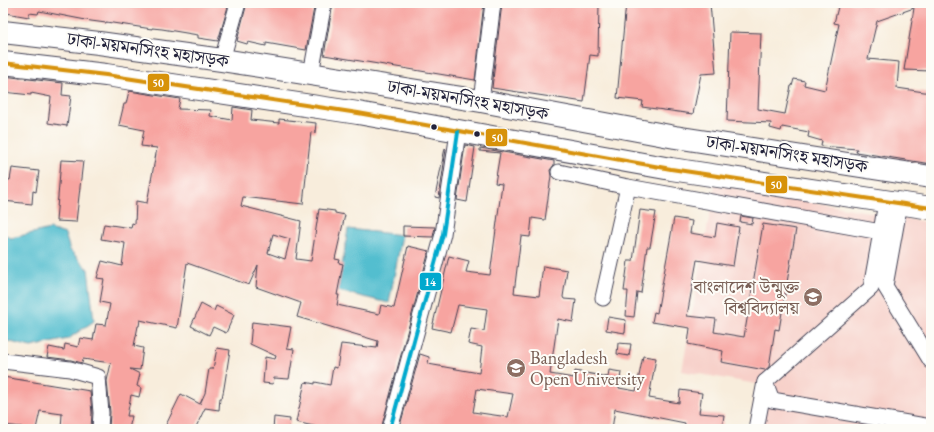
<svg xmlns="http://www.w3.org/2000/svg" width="934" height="432" font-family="'EB Garamond','Noto Serif Bengali',serif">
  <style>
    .built { fill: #f7d0c9 }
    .water { fill: #53becf; stroke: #3a7085 }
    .building { fill: #f7a4a0; fill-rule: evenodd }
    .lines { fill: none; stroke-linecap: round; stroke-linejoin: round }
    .minor-casing { stroke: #424053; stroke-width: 17 }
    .highway-casing { stroke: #424053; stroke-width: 24 }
    .minor { stroke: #fff; stroke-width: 15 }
    .highway { stroke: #fff; stroke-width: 22 }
    .bus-1-casing { stroke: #fdfcf7; stroke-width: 7 }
    .bus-2-casing { stroke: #fdfcf7; stroke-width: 7 }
    .bus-1 { stroke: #d79209; stroke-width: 4 }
    .bus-2 { stroke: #00a9ce; stroke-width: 4 }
    .bus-dot { fill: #22223b; stroke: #fdfcf7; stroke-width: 1.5 }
    .labels { text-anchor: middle; stroke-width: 4; stroke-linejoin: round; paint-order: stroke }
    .street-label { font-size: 18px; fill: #22223b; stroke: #fdfcf7 }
    .education-label { font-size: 18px; fill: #785e54; stroke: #fdfcf7; text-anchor: end }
    .line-badge { stroke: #fdfcf7; stroke-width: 1.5 }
    .badge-label { font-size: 11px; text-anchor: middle; font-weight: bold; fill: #fff }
  </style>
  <rect width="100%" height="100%" fill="#fdfcf7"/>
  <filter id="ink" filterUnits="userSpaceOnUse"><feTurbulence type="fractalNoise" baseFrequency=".025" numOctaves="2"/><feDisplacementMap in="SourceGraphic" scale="8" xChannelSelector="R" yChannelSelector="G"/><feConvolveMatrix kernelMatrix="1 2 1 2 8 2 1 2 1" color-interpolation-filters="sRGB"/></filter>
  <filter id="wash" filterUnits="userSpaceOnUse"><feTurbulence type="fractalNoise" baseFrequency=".012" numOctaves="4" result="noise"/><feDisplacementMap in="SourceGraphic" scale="16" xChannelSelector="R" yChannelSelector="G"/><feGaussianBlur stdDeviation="0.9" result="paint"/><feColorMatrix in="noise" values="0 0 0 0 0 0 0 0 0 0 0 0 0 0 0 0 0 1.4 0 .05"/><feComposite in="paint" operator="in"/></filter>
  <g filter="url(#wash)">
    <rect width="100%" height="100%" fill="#f8eddc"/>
    <path class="built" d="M715,185l216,38v206h-176l7,-44 -80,-14z"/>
    <g class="water">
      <path d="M50,229l15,5 5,16 18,19 6,52 -26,18 -37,8 -28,-7v-106l8,4z"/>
      <path d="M348,229l54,6 -13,68 -51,-12z"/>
    </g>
    <g id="blocks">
      <g class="building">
        <path d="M8,3h221l-11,38 -20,-3v-3l-36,-6 -10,-1v1l-46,-7v1l-15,-2 -52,-10 -1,3 -9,-1v4l-23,-4z"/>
        <path d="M247,3h68l-9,47 -40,-7v3l-18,-4 -1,2 -10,-3z"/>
        <path d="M333,3h151l-9,77 -151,-25z"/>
        <path d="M502,3h97l-1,53 -8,-1 -6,47 -92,-14z"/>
        <path d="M626,3h84l6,70 -15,1 -8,40 -51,-7 1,-6 -26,-3z"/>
        <path d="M839,3h84v2l8,1v65l-27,-1 10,-62 -37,13 -9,38 31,3 -2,26 34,5v71l-75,-12 1,-3 -36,-3 1,-5 -14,-4 1,-5 -27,-5 -1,4 -11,-3 1,-5 -44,-2 3,-89 31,1 -3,76 27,5 6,-28h1l2,-7 11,2 -1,4 21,5 14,-66 -5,-1z"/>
        <path d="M3,76l60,7 -1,12 9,1 -4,30 -19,-3 3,-26 -20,-4v2l-28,-3z"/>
        <path d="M129,91l51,8 -2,10 33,1 -1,6 22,4 1,-13 19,3 -1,10 28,3v-4l37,4 -1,10 -4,-1 -8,72 -60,-7 -2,9 60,15 -5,38 15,2 8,-52 16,2v2l10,2 -10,44 5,1 -1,3 4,1 -6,31h2l-2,10 42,9 2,-9 13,3 14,-62 21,5 -48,178h-59v-1l-26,-6 9,-40 10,2v-2l15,3 3,-18 4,1 4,-24 36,4 1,-7 -81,-24 4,-14 -45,-16 2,-22 -9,20 -62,-22 -10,65 -37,-8 -1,6h-1l-4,20 9,2 -3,22 -10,-1 10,5 -3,12 4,2 -2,9 -8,-2 -4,21h5l-3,13h-20l1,-17 -3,-31 4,-18 -28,-4 -1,4 -11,-3 -24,-3 2,-10 15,3 1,-6 13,3 2,-9 13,2 3,-16 10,1 4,-21 -10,-2 4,-23 -7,-1 5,-17 20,5 3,-23 -24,-4 3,-15 27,4 1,-5 3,1 1,-23 11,2 10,-55 -16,-2 3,-16 -25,-5 5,-21h2zM273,234l17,5 -5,20 -17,-6z"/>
        <path d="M465,145l10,2 -8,55 -10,-2z"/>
        <path d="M445,148l1,1 -7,49 -4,-1z"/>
        <path d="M480,148l74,13v4l-4,5 1,6 -6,44 -13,-2 -2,19 -9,-1 -7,57 25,3 4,-30 24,4 -4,27 1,2 12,1 -3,22 -15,-3 -8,55 24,4 1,-7 33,6 1,-7 12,2 -2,16 17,3 7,-35 13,2 -7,40 30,5 1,-13 22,3 -3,20 25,2 -2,14 -38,-1 1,-5 -70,-14 -3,20h-189l-18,-2v2h-6l21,-75 9,3 -1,7 51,9 3,-26 -14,-3 3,-15 13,2 3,-22 -29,-4 -7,27 -19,-4 17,-72 20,5 -3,11 24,3 12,-91 -7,-1 5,-30 -20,-2zM477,389l36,5 -5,23 -35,-5z"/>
        <path d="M61,160l22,1 -7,61 -20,-1z"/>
        <path d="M12,168l27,3 -3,21 -3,-1 -1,13 -29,-3v-22l7,1z"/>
        <path d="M640,210l16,2 -6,35h-3l-6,46 -4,-1 -3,25 -8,-1 2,-25h-4l4,-30h5z"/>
        <path d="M741,216l12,2 -1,6 -12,-2z"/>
        <path d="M674,218l18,3 -2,12 25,4 2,-14 22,4 -6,39 -36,-6 -10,56 29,3 -2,13 30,5 19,-113 33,5 -17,101 -4,-1 -6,38 -4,3 -44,-8 2,-11 -35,-7 2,-16 -38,-6 2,-10 3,1z"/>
        <path d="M403,226l32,1 -2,10 -30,-1z"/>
        <path d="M201,304l13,7 2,-5 18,9 -8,18 -13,-6 -4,8 -18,-9z"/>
        <path d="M608,317l18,3 -1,13 -19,-3z"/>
        <path d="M252,322l39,5 -4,21 7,1 -5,30 -15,-1 -1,6 -10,-1 2,-26 10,2 1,-3 -26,-12z"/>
        <path d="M618,343l13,1 -2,12 -12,-2z"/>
        <path d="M217,348l13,2 -6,38 -2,10h-2l-1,12 -14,-2 -10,21h-31l17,-35 19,10 5,-11 4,-24h4z"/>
        <path d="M3,377l87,14 2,22 -1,16h-30l1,-15 -22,-3 -4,18h-15l1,-2 -19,-2z"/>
        <path d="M274,417l16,2 -1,10h-16z"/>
      </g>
    </g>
  </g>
  <g filter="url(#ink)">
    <use href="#blocks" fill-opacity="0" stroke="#424053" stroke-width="1"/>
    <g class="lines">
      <defs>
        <g id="minor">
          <path d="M222,60l16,-57"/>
          <path d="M311,74l13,-71"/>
          <path d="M481,101l12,-98"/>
          <path d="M559,172l69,15 -25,111"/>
          <path d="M628,187l253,45 -10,56 -106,94 -9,47"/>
          <path d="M900,203l-15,83 46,75"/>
          <path d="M881,232l5,-30"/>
          <path d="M3,361l67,8 28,8 3,36 -1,16"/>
          <path d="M765,382l7,18 159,27"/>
          <path d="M390,429l53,-195 15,-102"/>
        </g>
        <g id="highway">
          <path d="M3,32l96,11 123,17 259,41 194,36 256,40"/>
          <path d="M3,63l103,12 252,38 313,56 260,39"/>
        </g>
      </defs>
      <use href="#minor" class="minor-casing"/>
      <use href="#highway" class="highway-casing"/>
      <use href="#minor" class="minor"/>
      <use href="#highway" class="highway"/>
      <defs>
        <path id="bus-1" d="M3,63l103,12 252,38 313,56 260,39"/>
        <path id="bus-2" d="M390,429l53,-195 15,-102"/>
      </defs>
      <use href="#bus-1" class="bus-1-casing"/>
      <use href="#bus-2" class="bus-2-casing"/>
      <use href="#bus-1" class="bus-1"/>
      <use href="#bus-2" class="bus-2"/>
    </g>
  </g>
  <defs>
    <symbol id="university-disc" viewBox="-11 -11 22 22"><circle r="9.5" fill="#8d6e63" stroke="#fdfcf7"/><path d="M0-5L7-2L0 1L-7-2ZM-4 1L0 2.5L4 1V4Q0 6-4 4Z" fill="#fff"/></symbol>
  </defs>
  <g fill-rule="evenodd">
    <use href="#university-disc" x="802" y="286" width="22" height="22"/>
    <use href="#university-disc" x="505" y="357" width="22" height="22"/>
  </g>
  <g class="bus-dot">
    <circle cx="434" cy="127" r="3.5"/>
    <circle cx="477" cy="134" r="3.5"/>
  </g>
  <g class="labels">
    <g class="street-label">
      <text transform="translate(148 50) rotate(8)" y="6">ঢাকা-ময়মনসিংহ মহাসড়ক</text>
      <text transform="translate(468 100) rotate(10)" y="6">ঢাকা-ময়মনসিংহ মহাসড়ক</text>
      <text transform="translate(787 154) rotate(9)" y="6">ঢাকা-ময়মনসিংহ মহাসড়ক</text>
    </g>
    <g class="education-label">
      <text x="799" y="293">বাংলাদেশ উন্মুক্ত<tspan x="799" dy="21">বিশ্ববিদ্যালয়</tspan></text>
      <text x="530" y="364" text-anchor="start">Bangladesh<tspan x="530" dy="21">Open University</tspan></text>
    </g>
  </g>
  <g class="line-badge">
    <rect x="147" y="73" width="23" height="19" rx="4" fill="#d79209"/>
    <rect x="485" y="128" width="23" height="19" rx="4" fill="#d79209"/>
    <rect x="765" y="175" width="23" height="19" rx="4" fill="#d79209"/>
    <rect x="419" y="272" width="23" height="19" rx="4" fill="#00a9ce"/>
  </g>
  <g class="badge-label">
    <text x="158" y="87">50</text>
    <text x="497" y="142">50</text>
    <text x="776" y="189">50</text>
    <text x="430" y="286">14</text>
  </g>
  <rect width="934" height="432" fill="none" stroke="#fdfcf7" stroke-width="16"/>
</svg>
